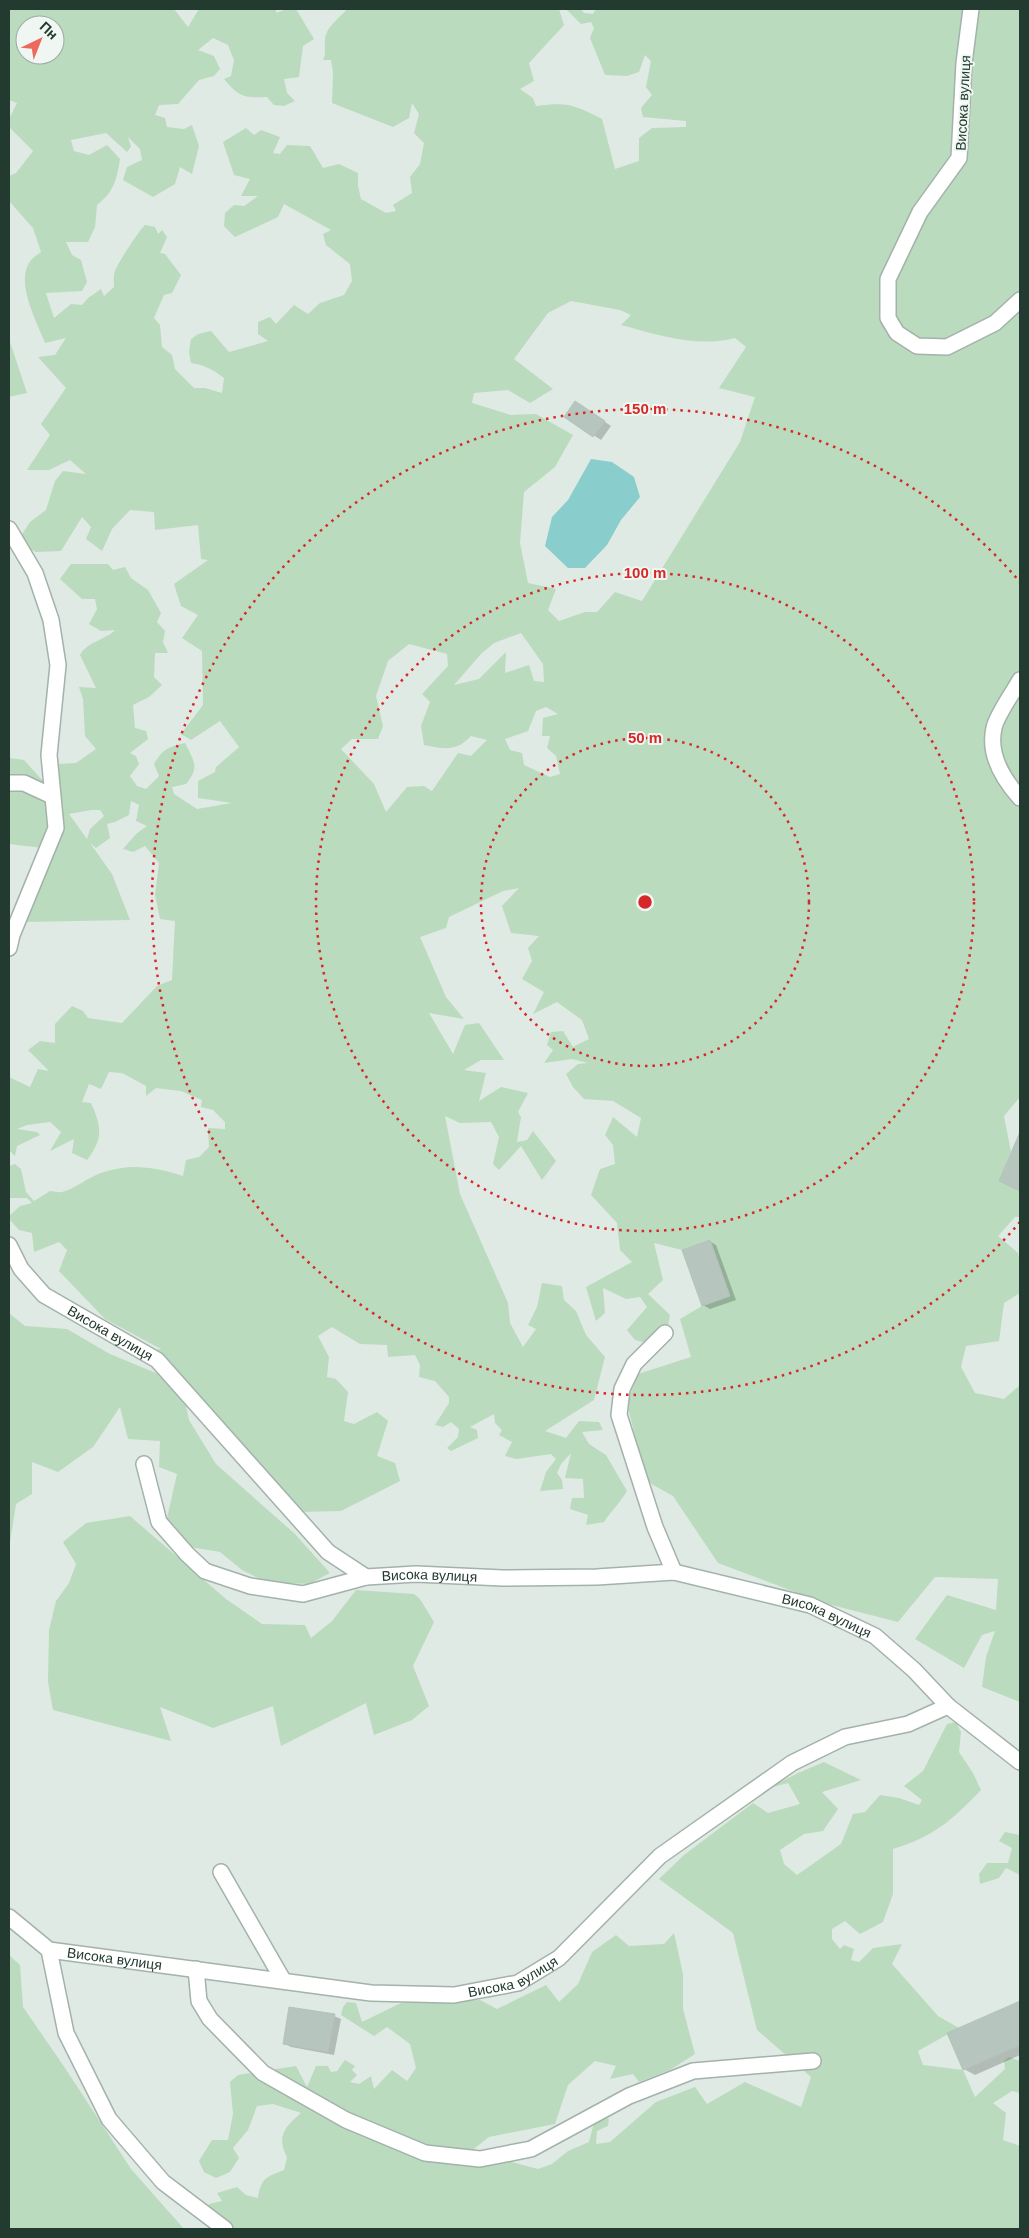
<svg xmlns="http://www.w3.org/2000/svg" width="1029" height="2238" font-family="Helvetica,sans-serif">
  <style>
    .green { fill: #badbbd; fill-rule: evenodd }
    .water { fill: #8acdcd }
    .shadow { fill: #0003 }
    .building { fill: #b6c5bd; stroke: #b3c4ba }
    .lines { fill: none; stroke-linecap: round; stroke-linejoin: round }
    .minor-casing { stroke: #a3b2aa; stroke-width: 18 }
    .minor { stroke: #fff; stroke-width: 15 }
    .ring { fill: none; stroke: #d62828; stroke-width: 2.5; stroke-dasharray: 2.5 5 }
    .labels { text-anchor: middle; stroke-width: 4; stroke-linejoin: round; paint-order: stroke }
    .street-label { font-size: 14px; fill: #223a2f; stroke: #f0f7f3 }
    .centre { fill: #d62828; stroke: #f0f7f3; stroke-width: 2.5 }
    .ring-label { font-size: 15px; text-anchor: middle; font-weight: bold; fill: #d62828; stroke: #f0f7f3; stroke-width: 4; stroke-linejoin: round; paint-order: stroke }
  </style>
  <rect width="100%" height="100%" fill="#e0eae4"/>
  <g class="green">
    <path d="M9,9h165l14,18 11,-18h77v4l11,-4h9l18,30 -11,7 -4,31 -15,2 3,14 8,8 -11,5 -10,-1 -7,-8c-23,1 -28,0 -43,-18l7,-3 3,-16 -6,-15 -15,-7 -15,12 16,6 6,13 -6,7 -15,4 -21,24 -19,1 -4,10 10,3 2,9 17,2 8,-4 7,21 -7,28 -12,-7 -5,17 -22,13 -30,-17 4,-13 15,-7 -2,-11 -12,-12 3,10 -4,5 -21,-19 -35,7 3,11 15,4 18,-10 13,14c-3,20 -6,33 -23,46l-2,22 -7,15h-22l6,13 9,5 6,22 -5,9 -36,2 8,25 17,-14 11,1 6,-7 13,-9 3,7 10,-9c0,-5 -1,-11 1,-16 4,-10 23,-39 30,-46l10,2 3,7 4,-4 5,7 -7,16 5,1 16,21 -9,18 -8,2 -10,23 6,7 2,22 10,8 3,14 19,19h11l17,5 2,-15c-10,-8 -20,-13 -33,-15l-2,-11 2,-13 7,-5 13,-3 18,21 39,-11 -10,-7v-12l12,-5 6,7 18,-19 14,9 12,-11 24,-8 8,-14 -2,-17 -24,-19 -3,-11 8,-4 -47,-26 -6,13 -43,20 -11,-11 1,-13 9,-8 10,1 14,-10h-17l9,-17 -16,-4 -11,-33 23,-14 8,7 7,-5 19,7 -7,16 7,1 7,-9 23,1 13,22 16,-4 19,9v13l3,13 25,14 10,-2 -3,-6 19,-12 -2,-16 10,-13 4,-21 -10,-10 5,-19 -7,-11 -3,15 -16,9 -61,-24 1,-30 -2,-13h-8c4,-8 1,-11 2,-19 0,-14 14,-22 22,-32h212l5,16 -35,38 5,18 -14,8 13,9 3,8c33,-4 38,-1 66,13l13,50 24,-8v-23l13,-10 34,-1v-6l-43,-4 -2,-9 11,-13 -6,-8 5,-26 -6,-6 -6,17 -12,4 -22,-1 -15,-37 4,-10 -3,-6 -10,2 -15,-15h15l3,4 9,1 3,-5h424v1088l-16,19 7,36 -12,29 21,10v26h-5l-17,19 20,17 2,11v29l-16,10 -5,38 -33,5 -5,21 14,26 29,6 16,-14v317l-38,-15 4,-30 9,-26 -13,4 -18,33 -49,-29 32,-44 49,15 2,-31 -63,-2 -37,45 -74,-19 -106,-40 -45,-67 -27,-15 -19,-78 11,-29 53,-17 -11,-38 22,-13 27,-10 -19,-56 -28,10 -28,-7 9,37 -15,14 22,21 -2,11 -22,17 -11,-3 -8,-10 20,-23 -7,-10 -14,2 -23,-11 2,25 -9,8 -10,-34 46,-25 -12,-12 -3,-27 -26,-28 9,-26 15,-5 -2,-19 -8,-10 8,-18 24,20 4,-19 -28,-17 -29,-2 -11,-12 -7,-13 12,-10 10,-1 -16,-4 -28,4 9,-13 -6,-5 4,-13 12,-1 10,16 16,-8 -7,-19 -25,-18 -24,12 11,-22 -22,-13 10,-18 -4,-13 11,-12 -28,-3 -9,-27 17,-18 -16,3 -54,26 -3,11 -26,9 26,60 18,22 -35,-6 24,41 12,-29 14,-2 25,37h-23l-17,10 22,3 -7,28 22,-14 27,6 -10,19 3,5 -4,25 10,-2 6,-9 23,30 -14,19 -21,-34 -22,24 -6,-6 6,-27 -8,-15 -31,1 -15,-7 15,78 48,109 2,20 13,24 13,-18 -8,-4 9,-18 5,-24 20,3 2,14 12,11 10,24 19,22 -11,43 -49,31 21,7 13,-17 20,1 4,8 -21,2 7,12 17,11 21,36c-7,12 -16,20 -23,31l-18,3 2,-10 -18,-6 2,-11h12l-1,-19 -18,-1 6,-25 -10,11 -4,9 5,7 1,9 -23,2 6,-19 10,-13 -5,-5 -35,5 -11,-3 7,-14 -13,-7 3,-5 -7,-7 -1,-9 -24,13 7,3 1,8 -27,13 -4,-3 11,-11 1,-8 -8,-7 -8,5 -8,-2 14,-22v-6l-14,-16 -16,-4 1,-12 -5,-10 -27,2 -1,-12 -27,-1 -28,-17 -14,9 11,21 -2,20 9,2 12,13 -4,29 10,3 23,-12 11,9 -11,35 18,7 5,18 -59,30 -43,1 -150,-161 13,-2 -56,-30 -46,-48 8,-21 -8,-8 -25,10 -2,-19 -13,-3 -10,-11v-3l11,-10 12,-3 -5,-5h-18v-32l6,-2 6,5 5,23 8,9 16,-10c4,0 8,2 12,1 13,-3 27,-16 42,-20 28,-9 51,-5 79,4l3,-16 13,-3 10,-10 -1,-19 17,1v-7l-12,-12 -12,-3 1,-7 -21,-9 -25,-3 -10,8v-10l-24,-13 -13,-1 -8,17 -12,-5 -7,18 9,1c11,24 12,36 -4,57l-15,-7 2,-14 -24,12 11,-19 -11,-10 -23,3 -10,4 20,3 3,3 -23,11 -2,10 -6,-6v-73l21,10 8,-18 11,2 -21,-21 12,-9 15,2v-19l17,-18 11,5 5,7 34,5 35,-37 15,-6 3,-59 -15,-2 -5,-24 4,-32 -14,-17 -12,6 -10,-3 13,-15 11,-8 -11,-5 3,-16 -8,-4 -2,14 -14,7 -8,2 3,14 -14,10 -6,-5 22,31 18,46 -106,2 28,-73 -43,-5v-86l15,2 30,33 5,1v-30l17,-1 20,-14 -11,-13 -2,-37 -4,-12 17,1 -16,-33c8,-14 24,-14 35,-25l-14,1 -12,-7 8,-15 -2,-10h-13l-22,-20 11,-15h37l5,6 12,-3 6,11 17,12 13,23 -4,9 8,9 -2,11 5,11h-13l-1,24 8,8 -13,12 -16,8 2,23 11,3 2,8 -18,14 6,3 3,8 -9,12 7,10 9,3 13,-13 -5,-12c9,-15 14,-17 31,-21 9,18 15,24 1,41l-14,3 2,7 23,15 35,-6 -34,-5v-17l17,-9 1,-5 23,-20 -19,-26 -29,19 -10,-6 22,-29 -1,-54 -20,-13 16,-23 -17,-9 -7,-22 34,-24 -7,-1 -3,-34 -43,5 -1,-18 -24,-2 -18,19 -10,22 -16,-12 5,-12 -9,-10 -21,34 -25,1 -19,-10 13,-20 16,-12 9,-29 8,-10 23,3 -16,-14 -21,10h-22l23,-35 -9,-11 25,-36 -28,-31 17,-2 11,-17 -21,5c-8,-21 -29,-59 -16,-80 2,-4 8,-8 12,-11l-8,-24 -24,-27v-25l7,-3 17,-22 -24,-24v-8l8,-16 -8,-3zM25,25h30v30h-30zM571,301l49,9 11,5 -10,10c37,10 76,23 114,13l11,9 -27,41 36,9 -15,45 -98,159 -27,-9 -18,20h-12l-26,9 -11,-11 8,-21 -28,-6 -8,-40 4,-51 31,-25 18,-32 -37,-21 -25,1 -39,-12 2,-10 34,-3 22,13 23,-14 -39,-30 34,-46zM521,633l22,31 1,18 -10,-1 -5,-16 -24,8 1,-21 -27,27 -25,6 27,-31 13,-11zM409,644l38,10 1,12 -26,28 8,8 -9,24 3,19c21,4 32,7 47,-9l16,4 -16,16 -13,-3 -26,38 -8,-5 -17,1 -21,25 -12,-28 -33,-35 11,-10h26l5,-13 -7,-30 12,-35zM546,707l12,7 -15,4 -1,18h8l-3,12 9,8 4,18 -10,3 -26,-12 -2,-12 -12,-3 -5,-11 23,-8 8,-20zM91,810h9l4,6 -14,13 -3,10 -18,-25z"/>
    <path d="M9,339l18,54 -18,4z"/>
    <path d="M9,1313l16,13 42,3 43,25 46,19 29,28 4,19 27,44 79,70 35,39 -21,11 -43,-2 -24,-12 -22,-18 -30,-5 -23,-29 10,-44 -18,-7 1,-26 -32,-2 -8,-32 -27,40 -35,25 -26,-10v32l-16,10 -7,45z"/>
    <path d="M130,1516l96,83 36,25 43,1 6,13 21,-17 24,-31 58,4 6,5 14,23 -21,44 16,40 -17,14 -38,15 -8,-32 -85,43 -8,-40 -60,22 -53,-21 11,34 -118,-31 -5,-28 1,-52 7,-29 13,-18 7,-19 -13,-22 23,-19z"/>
    <path d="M956,1722l5,10 -2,20 14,21 8,17c-30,31 -46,46 -88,59v45l-10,28 -23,12 -15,-13 -13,8v10l8,10 4,-4 10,4 -3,11 8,2 14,-14 29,-4 -10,20 46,52 21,12 -41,23 5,14 40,5 12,27 30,-28 -1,-8 5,-4 11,4v32l-8,-2 -19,12 13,10 -3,27 17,6v83h-789l-23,-21 1,-4 13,-3 -5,-8 20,-6 9,8 12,3c3,-20 8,-21 26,-28l3,-13c-11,-21 -2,-30 14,-44l-28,-9 -16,2 -9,24 -15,18 6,10 -9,14 -14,6 -12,-6 -5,-11 13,-21h16l5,-26 -3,-32 8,-7 58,-9 11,21 9,-21h12l3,6 6,-1 8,-11 10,6 -3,4 5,5 -7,7 9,2 12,-8 3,13 18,-19 15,11 9,-13 -6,-24 -23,-17 -13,9 -33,-21 2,-8 4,-5 9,1 6,19 39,-19 79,-3 17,9 49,-24 13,17 19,-18 14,-32 24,-17 13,11 35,-2 10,-11 9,41v35l12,45 -25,16 -31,12 -6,-8 -23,5 6,-13 -21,-5 -27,24 -13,39 -66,13 -18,14 67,18 14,-5 16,-13 21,-9 6,-23 7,-3 7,3 -1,7 -11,5 -1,13 14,-2 46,-40 39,-15 12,17 38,-22 56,25 10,-30 -54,-47 -24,-97 -74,-54 25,-24 69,-52 15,10 32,-9 -12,-21 -19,5 29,-15 26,-11 37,18 -39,12 16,17 -15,22 -19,3 -24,16 4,14 13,11 44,-31 12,-30 12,-2 15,-17 19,3 20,7 3,-5 -18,-14 19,-15 24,-47z"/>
    <path d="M1005,1832l15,3v40l-14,-7 -7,10 -19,6 -1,-10 8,-11h21l4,-15 -13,-7z"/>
    <path d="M9,1955l11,10 3,42 42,61 66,101 53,60h-175z"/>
  </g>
  <path class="water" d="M591,459l21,3 22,15 6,20 -19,23 -14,25 -22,23h-17l-23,-22 7,-29 16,-17z"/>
  <g class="shadow">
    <path d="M582,406l29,20 -10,14 -35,-23z"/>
    <path d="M709,1241l7,4 20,55 -26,9 -7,-4z"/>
    <path d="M1019,2002l1,53 -45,20 -11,-6z"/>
    <path d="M334,2016l7,3 -7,36 -43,-8 -7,-4z"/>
  </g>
  <g class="building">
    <path d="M575,401l30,20 -12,16 -29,-20z"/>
    <path d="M1020,1132v59l-21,-10z"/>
    <path d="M710,1240l20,56 -28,10 -20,-56z"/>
    <path d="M1020,2001v44l-57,25 -16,-37z"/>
    <path d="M289,2007l46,7 -7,38 -45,-8z"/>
  </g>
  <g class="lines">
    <defs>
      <g id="minor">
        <path d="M971,9l-7,54 -5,95 -39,54 -32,67v39l9,15 20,13 30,1 48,-24 25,-23"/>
        <path d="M9,529l26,44 16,47 7,45 -9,90 7,73 -44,107 -3,13"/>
        <path d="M1020,680c-6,11 -24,36 -26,48 -6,26 9,51 26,70"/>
        <path d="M9,783h15l28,13"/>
        <path id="s1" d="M9,1245l12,24 23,26 113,65 171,192 38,25 50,-3 87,4 94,-1 77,-5 136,33 65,31 39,34 34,36 72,56"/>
        <path d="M665,1333l-31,31 -12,25 -3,26 36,112 19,45"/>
        <path d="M144,1464l15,58 28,32 18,17 45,15 53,8 63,-17"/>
        <path d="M221,1872l62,108"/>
        <path id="s2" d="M9,1917l40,33 322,43 83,2 64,-12 41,-25 101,-102 132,-93 53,-26 63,-13 40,-18"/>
        <path d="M49,1950l17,83 43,86 54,63 62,47"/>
        <path d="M196,1969l3,32 11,18 53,54 83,47 79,33 55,6 51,-10 98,-53 64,-25 120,-10"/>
      </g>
    </defs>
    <use href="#minor" class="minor-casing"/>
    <use href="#minor" class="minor"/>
  </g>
  <g class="ring">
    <circle cx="645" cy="902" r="164"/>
    <circle cx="645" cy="902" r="329"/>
    <path d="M1020 1222A493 493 0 1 1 1020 582"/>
  </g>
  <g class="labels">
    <g class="street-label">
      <text transform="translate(963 103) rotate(-87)" y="5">Висока вулиця</text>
      <text dy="5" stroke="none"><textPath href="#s1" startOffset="138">Висока вулиця</textPath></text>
      <text dy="5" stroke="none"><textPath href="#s1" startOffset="558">Висока вулиця</textPath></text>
      <text dy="5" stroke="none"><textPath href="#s1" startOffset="962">Висока вулиця</textPath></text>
      <text dy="5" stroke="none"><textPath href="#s2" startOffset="118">Висока вулиця</textPath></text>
      <text dy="5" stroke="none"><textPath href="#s2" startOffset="522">Висока вулиця</textPath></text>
    </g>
  </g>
  <circle cx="645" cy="902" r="8" class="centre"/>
  <g class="ring-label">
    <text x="645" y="414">150 m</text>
    <text x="645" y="578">100 m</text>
    <text x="645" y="743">50 m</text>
  </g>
  <rect width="1029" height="2238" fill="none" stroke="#223a2f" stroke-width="20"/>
  <g transform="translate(40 40) rotate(43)"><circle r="24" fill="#f0f7f3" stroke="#9eaba5"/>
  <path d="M0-4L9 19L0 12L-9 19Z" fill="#ec6a5d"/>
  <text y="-8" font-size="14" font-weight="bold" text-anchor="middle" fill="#223a2f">Пн</text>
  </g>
</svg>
